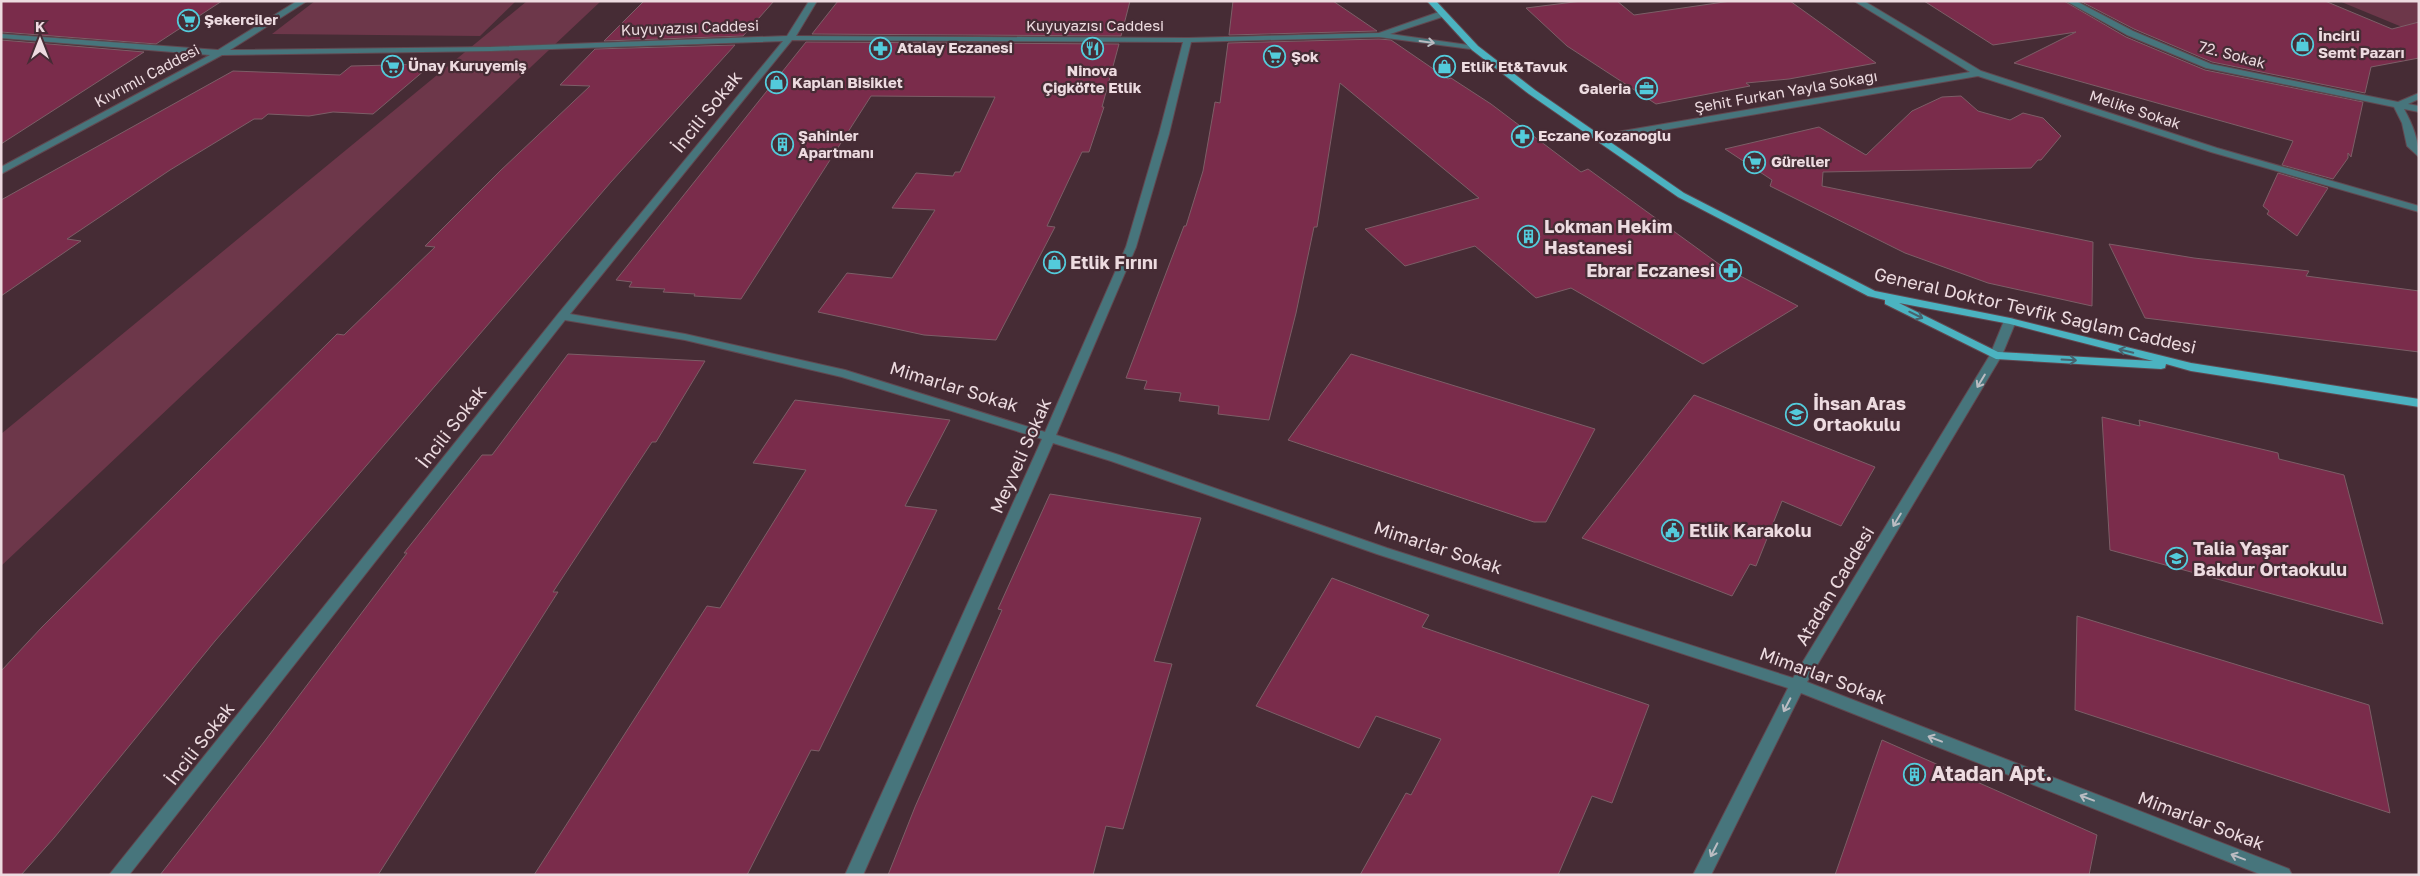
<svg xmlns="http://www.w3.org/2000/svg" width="2420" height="876" font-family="'Golos Text',sans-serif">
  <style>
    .green { fill: #6d374a }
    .building { fill: #7a2c4b; stroke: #7c5e67 }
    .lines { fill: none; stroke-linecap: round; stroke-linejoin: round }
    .minor-casing { stroke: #614850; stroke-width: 2 }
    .major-casing { stroke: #614850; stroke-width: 2 }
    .minor { fill: #47757c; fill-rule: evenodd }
    .major { fill: #4bb3c1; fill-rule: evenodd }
    .oneway { stroke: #bbbcc2 }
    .oneway2 { stroke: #48626d }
    .labels { text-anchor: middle; stroke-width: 4.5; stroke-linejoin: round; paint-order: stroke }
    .far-poi-label { font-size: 15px; font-weight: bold; fill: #eddbe0; stroke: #462c35; text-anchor: start }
    .far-street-label { font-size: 15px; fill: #eddbe0; stroke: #462c35 }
    .street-label { font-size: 18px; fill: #eddbe0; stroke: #462c35 }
    .poi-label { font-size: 18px; font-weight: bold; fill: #eddbe0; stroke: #462c35; text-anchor: start }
    .near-poi-label { font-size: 21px; font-weight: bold; fill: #eddbe0; stroke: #462c35; text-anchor: start }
  </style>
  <rect width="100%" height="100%" fill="#462c35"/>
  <g class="green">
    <path d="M315,1h201l-36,35 -208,-2z"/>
    <path d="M527,1h74l-600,565v-132z"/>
    <path d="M2339,1h80v33z"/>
  </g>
  <g class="building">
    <path d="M1,1h221l-66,43 -155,-12z"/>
    <path d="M644,1h130l-31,35 -139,5z"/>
    <path d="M838,1h292l-9,35 -309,-2z"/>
    <path d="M1233,1h100l44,30 -148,4z"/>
    <path d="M1582,1h35l17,14 97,-14h59l86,62 -87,16 -43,4 4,3 -94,18 -89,-58 -41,-38z"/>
    <path d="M1924,1h140l62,36 79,33 158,32 -12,55 -3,-4v5l-15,21 -51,-14 11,-24 -279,-78 62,-31 -83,13z"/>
    <path d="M2080,1h245l67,28 27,-7v36l-48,9 -6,26 -153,-31 -78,-33z"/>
    <path d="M1379,39l12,1 57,39 3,-1 40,26 90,68 7,-3 135,98 75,39 -95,58 -132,-76 -35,10 -61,-52 -70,20 -40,-37 114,-31 -139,-115 -23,144h-3l-18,86 -27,107 -51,-6 1,-8 -40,-5 2,-8 -37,-4 3,-8 -21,-3 58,-152h2l17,-55 12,-69 5,1 8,-60z"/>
    <path d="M1,40l143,12 -143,92z"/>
    <path d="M806,42l313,2 -17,63h2l-15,45h-7l-35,74 8,1 -59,113 -72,-5 -106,-23 29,-39 45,5 43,-68 -43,-2 24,-35 37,3 2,-4h5l35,-75 -124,-1 -130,203 -47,-3 1,-2 -32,-2 2,-3 -36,-2 3,-5 -16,-2z"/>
    <path d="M735,45l-124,137 -396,459 -161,197 -33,37h-20v-204l41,-44 295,-293 7,1 91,-88 -10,-1 75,-75 90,-85 -30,-1 35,-36z"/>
    <path d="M432,64l-59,50 -40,-2 -24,4 -41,-2 -6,5h-8l-84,51 -103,69 14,2 -80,55v-96l232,-129 107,4 11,-9z"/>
    <path d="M1961,96l17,15 32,9 13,-7 20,5 18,18 -20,24h-3l-7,8 -208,4 -1,14 271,56 -1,64 -104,-23 -83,-30 -135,-67 2,-6 -47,-31 94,-22 47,28 46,-44 30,-14z"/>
    <path d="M2278,173l50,15 -31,48 -30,-22 2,-3 -6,-5z"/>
    <path d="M2109,244l85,14 115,13 -3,5 113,15v61l-274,-34z"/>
    <path d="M568,354l137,7 -49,81h-4l-99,150h5l-180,283h-218l104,-133 143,-189h-3l78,-98h10z"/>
    <path d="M1351,354l244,75 -49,93h-12l-246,-82z"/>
    <path d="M1694,395l181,72 -34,59 -59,-25 -26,65 -6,-2 -18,32 -150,-58z"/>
    <path d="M795,400l155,20 -45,86 32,4 -118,241 -8,-1 -64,125h-213l173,-269 13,2 86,-138 -53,-7z"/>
    <path d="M2102,417l38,9 -1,-6 139,33 1,6 65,16 39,149 -273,-74z"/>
    <path d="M1050,494l151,24 -47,143 18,3 -49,165 -17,-3 -13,49h-205l27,-68 87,-197 -4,-1z"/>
    <path d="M1332,578l97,37 -7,12 227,78 -37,98 -20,-7 -34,79h-198l46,-82 5,2 30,-56 -65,-23 -17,32 -103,-42z"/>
    <path d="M2077,616l292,89 21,108 -315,-103z"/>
    <path d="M1882,740l215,95 -8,40h-254z"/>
  </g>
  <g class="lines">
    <defs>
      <g id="minor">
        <path d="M297,1h10l-77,49 261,-3 296,-11 22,-35h8l-21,35 392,2 191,-5 60,-21h6v4l-55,18 85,12 4,2 -1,2 -99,-13 -188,5 -22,92 -33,113 -80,188 63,20 268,93 406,130 197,-323 14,-34 6,-3 4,1 2,2 -14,34 -195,327 482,187 3,6h-30l-461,-182 -90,182h-18l95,-187 -411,-134 -266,-93 -58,-18 -190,432h-18l197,-436 -200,-62 -157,-37 -120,-20 -436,555h-20l449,-561 225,-273 -292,10 -269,4 -221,119v-7l209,-112 -209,-17v-4l217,16zM792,40l391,2 -24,92 -33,113 -81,185 -200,-62 -160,-36 -115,-20z"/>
        <path d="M1854,1h10l117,70 236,77 202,58v6l-208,-60 -233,-76 -379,65 -5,-3 5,-3 371,-63z"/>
        <path d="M2066,1h10l57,30 78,33 187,38 21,-9v6l-11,5 11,2v6l-15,-3c8,14 15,32 15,48l-12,-11 -5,-23 -8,-16 -188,-39 -79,-33z"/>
      </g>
      <path id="major" d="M1427,1h9l42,45 57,44 149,103 191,98 135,27 181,45 228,36v8l-228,-36 -25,-7 -1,4 -4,1 -165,-10 -111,-55v-4l-17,-4 -190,-99 -149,-103 -57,-44zM1899,303l111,21 143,37 -155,-9z"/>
    </defs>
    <use href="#minor" class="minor-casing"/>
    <use href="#major" class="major-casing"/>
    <use href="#minor" class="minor"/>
    <use href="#major" class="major"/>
  </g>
  <defs><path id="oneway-shaft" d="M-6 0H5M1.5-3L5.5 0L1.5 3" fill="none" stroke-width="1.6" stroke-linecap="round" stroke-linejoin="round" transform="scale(1.25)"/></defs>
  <g class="oneway">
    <use href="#oneway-shaft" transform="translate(1427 42) rotate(8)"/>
    <use href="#oneway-shaft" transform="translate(1981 381) rotate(121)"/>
    <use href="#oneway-shaft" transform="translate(1897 520) rotate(121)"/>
    <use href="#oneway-shaft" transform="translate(1787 705) rotate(117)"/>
    <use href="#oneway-shaft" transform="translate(1935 739) rotate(-159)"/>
    <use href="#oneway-shaft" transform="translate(2087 798) rotate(-159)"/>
    <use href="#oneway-shaft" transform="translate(1714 850) rotate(117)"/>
    <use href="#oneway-shaft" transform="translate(2238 857) rotate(-159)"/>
  </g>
  <g class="oneway2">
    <use href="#oneway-shaft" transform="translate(1916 315) rotate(26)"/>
    <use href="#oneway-shaft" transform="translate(2126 351) rotate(-166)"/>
    <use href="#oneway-shaft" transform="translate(2069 360) rotate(3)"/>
  </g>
  <defs>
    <symbol id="supermarket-ring" viewBox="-11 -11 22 22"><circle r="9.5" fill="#462c35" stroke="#53cbdb" stroke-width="1.5"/><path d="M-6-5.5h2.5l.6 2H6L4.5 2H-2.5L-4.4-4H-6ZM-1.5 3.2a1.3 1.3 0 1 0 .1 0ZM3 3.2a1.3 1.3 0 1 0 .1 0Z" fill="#53cbdb"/></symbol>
    <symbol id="shop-ring" viewBox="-11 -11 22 22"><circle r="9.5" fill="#462c35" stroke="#53cbdb" stroke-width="1.5"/><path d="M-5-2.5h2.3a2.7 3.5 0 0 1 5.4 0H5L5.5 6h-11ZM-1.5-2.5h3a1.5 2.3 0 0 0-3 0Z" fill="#53cbdb"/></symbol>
    <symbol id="pharmacy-ring" viewBox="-11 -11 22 22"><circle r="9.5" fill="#462c35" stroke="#53cbdb" stroke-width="1.5"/><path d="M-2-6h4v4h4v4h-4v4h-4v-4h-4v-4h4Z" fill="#53cbdb"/></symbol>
    <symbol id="restaurant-ring" viewBox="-11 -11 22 22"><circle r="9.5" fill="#462c35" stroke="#53cbdb" stroke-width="1.5"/><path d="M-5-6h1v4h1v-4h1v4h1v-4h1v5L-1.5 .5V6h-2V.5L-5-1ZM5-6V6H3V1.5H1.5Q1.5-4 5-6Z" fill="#53cbdb"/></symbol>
    <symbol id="office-ring" viewBox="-11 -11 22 22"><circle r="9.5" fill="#462c35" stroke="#53cbdb" stroke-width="1.5"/><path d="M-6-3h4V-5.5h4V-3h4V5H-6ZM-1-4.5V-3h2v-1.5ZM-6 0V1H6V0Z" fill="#53cbdb"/></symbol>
    <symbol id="building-ring" viewBox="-11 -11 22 22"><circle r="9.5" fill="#462c35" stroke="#53cbdb" stroke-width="1.5"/><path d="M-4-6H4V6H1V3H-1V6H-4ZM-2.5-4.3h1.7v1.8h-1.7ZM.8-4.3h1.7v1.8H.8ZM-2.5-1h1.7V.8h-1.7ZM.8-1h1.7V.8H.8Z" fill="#53cbdb"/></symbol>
    <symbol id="school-ring" viewBox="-11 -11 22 22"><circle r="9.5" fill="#462c35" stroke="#53cbdb" stroke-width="1.5"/><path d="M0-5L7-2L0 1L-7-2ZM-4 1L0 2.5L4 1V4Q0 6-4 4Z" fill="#53cbdb"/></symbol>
    <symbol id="civic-ring" viewBox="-11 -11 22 22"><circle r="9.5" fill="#462c35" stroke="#53cbdb" stroke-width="1.5"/><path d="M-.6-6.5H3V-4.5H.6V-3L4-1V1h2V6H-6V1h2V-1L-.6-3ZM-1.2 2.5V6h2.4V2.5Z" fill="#53cbdb"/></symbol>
  </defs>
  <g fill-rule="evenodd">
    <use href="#supermarket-ring" x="176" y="8" width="25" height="25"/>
    <use href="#shop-ring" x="2290" y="32" width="25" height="25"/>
    <use href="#pharmacy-ring" x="868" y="36" width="25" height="25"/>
    <use href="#restaurant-ring" x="1080" y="36" width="25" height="25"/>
    <use href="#supermarket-ring" x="1262" y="44" width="25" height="25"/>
    <use href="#supermarket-ring" x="380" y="54" width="25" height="25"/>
    <use href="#shop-ring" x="1432" y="54" width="25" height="25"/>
    <use href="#shop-ring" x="764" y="70" width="25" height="25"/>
    <use href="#office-ring" x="1634" y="76" width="25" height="25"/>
    <use href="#pharmacy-ring" x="1510" y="124" width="25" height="25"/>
    <use href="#building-ring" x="770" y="132" width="25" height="25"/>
    <use href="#supermarket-ring" x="1742" y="150" width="25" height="25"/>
    <use href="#building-ring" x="1516" y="224" width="25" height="25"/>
    <use href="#shop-ring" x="1042" y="250" width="25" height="25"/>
    <use href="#pharmacy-ring" x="1718" y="258" width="25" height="25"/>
    <use href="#school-ring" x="1784" y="402" width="25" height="25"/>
    <use href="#civic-ring" x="1660" y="518" width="25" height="25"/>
    <use href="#school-ring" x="2164" y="546" width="25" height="25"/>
    <use href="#building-ring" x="1902" y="762" width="25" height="25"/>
  </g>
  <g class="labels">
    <g class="far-poi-label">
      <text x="204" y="25">Şekerciler</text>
      <text x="2318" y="41">İncirli<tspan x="2318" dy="17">Semt Pazarı</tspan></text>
      <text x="897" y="53">Atalay Eczanesi</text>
      <text x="1291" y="62">Şok</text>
      <text x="408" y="71">Ünay Kuruyemiş</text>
      <text x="1461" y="72">Etlik Et&amp;Tavuk</text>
      <text x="1092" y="76" text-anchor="middle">Ninova<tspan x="1092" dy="17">Çiğköfte Etlik</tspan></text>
      <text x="792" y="88">Kaplan Bisiklet</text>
      <text x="1631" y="94" text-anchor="end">Galeria</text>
      <text x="798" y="141">Şahinler<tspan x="798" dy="17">Apartmanı</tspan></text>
      <text x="1538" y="141">Eczane Kozanoğlu</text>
      <text x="1771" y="167">Güreller</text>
    </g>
    <g class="far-street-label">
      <text x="1095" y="31">Kuyuyazısı Caddesi</text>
      <text transform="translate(690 28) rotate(-2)" y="5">Kuyuyazısı Caddesi</text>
      <text transform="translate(2232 55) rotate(15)" y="5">72. Sokak</text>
      <text transform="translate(147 76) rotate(-28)" y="5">Kıvrımlı Caddesi</text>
      <text transform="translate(1786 92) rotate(-10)" y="5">Şehit Furkan Yayla Sokağı</text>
      <text transform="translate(2135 110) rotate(18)" y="5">Melike Sokak</text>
    </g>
    <g class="street-label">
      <text transform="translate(707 112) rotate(-51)" y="6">İncili Sokak</text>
      <text transform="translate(2035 311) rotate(13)" y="6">General Doktor Tevfik Sağlam Caddesi</text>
      <text transform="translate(954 387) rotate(17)" y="6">Mimarlar Sokak</text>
      <text transform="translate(452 427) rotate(-52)" y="6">İncili Sokak</text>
      <text transform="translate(1021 456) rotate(-66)" y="6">Meyveli Sokak</text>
      <text transform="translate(1438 548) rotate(18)" y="6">Mimarlar Sokak</text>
      <text transform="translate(1835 586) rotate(-59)" y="6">Atadan Caddesi</text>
      <text transform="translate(1823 676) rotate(20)" y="6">Mimarlar Sokak</text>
      <text transform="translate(200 744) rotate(-52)" y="6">İncili Sokak</text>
      <text transform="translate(2201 821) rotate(21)" y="6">Mimarlar Sokak</text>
    </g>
    <g class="poi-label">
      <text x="1544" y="233">Lokman Hekim<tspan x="1544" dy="21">Hastanesi</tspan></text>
      <text x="1070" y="269">Etlik Fırını</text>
      <text x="1715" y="277" text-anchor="end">Ebrar Eczanesi</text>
      <text x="1813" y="410">İhsan Aras<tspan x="1813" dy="21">Ortaokulu</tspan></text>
      <text x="1689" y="537">Etlik Karakolu</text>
      <text x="2193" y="555">Talia Yaşar<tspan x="2193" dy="21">Bakdur Ortaokulu</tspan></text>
    </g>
    <g class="near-poi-label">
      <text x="1931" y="781">Atadan Apt.</text>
    </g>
  </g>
  <rect width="2420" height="876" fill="none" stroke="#eddbe0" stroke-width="5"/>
  <g transform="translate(40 40)" stroke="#462c35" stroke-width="4" paint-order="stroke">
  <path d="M0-4L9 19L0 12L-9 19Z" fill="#eddbe0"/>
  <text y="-8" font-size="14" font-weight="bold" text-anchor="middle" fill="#eddbe0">K</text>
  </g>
</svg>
